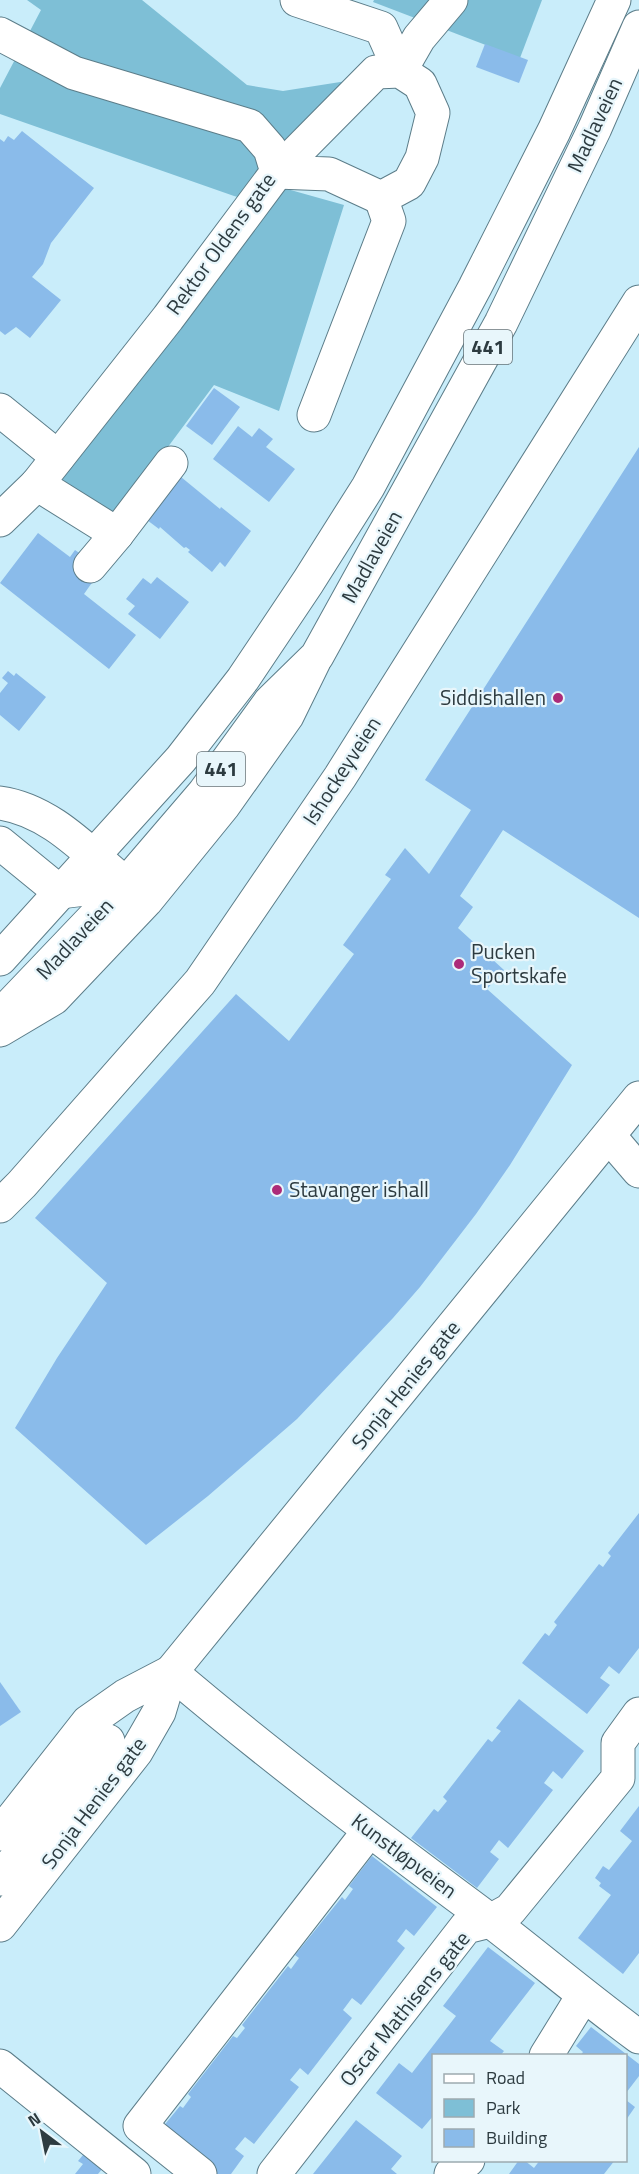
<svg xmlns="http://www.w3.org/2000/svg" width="639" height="2174" font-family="'Titillium Web',sans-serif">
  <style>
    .green { fill: #7ebfd6 }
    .building { fill: #8abbea }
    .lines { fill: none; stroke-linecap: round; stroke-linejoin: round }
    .minor-casing { stroke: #5c7d89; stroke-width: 35 }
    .major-casing { stroke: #5c7d89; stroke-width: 35 }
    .minor { stroke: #fff; stroke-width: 33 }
    .major { stroke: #fff; stroke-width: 33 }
    .poi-dot { fill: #ac2b79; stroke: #e8f6fb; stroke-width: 2 }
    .labels { text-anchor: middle; stroke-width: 4.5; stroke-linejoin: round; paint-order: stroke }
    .shield { fill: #e8f6fb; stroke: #657378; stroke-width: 1.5 }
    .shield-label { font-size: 20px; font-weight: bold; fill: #2d3b40 }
    .street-label { font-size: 21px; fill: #2d3b40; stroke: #e8f6fb }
    .poi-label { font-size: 21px; fill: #2d3b40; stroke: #e8f6fb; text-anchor: start }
  </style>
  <rect width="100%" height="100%" fill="#c9edfa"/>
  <g class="green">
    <path d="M27,0h115l105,85 36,6 70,-11 -66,109 57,16 -65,206 -65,-26 -90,121 -10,5 -14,1 -39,-34 211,-272 -38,-10 -234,-82v-26l41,-78z"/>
    <path d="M374,0h168l-22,58 -147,-56z"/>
  </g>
  <g class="building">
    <path d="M485,44l43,16 -9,23 -43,-16z"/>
    <path d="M22,131l72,57 -43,55 -8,21 -11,13 29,23 -31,38 -14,-11 -11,8 -5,-4v-192l4,3 4,-6 6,4z"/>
    <path d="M214,388l26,19 -28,38 -26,-19z"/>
    <path d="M238,426l14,11 7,-9 14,11 -7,8 29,22 -26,33 -56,-43z"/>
    <path d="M639,447v471l-136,-88 -43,66 13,11 -15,21 46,42 -17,19 85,76 -62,100 -34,49 -56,73 -27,31 -96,101 -89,77 -62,49 -131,-117 42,-70 50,-75 -72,-65 201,-224 53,47 65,-87 -11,-9 48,-66 -6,-4 20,-27 24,26 42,-64 -46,-30z"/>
    <path d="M181,477l39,32 1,-2 30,24 -26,36 -5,-5 -8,10 -24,-20 2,-2 -4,-3 -2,1 -24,-21 -1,2 -16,-12 13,-16 4,4z"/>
    <path d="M38,533l32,24 5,-7 10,7 11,20 -12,17 52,41 -27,34 -109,-86z"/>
    <path d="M157,577l32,25 -29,37 -32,-25 7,-8 -9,-7 17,-21 8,6z"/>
    <path d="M8,671l6,5 2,-3 30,24 -27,34 -19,-16v-22l8,-10 -6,-5z"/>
    <path d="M639,1513v135l-20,26 -10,-8 -9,12 10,7 -23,29 -65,-51 23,-30 4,3 8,-11 -3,-3 45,-58 4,3 8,-11 -3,-3z"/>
    <path d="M0,1682l21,30 -21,14z"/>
    <path d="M519,1699l65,52 -22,28 -9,-8 -9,12 9,7 -45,58 -9,-8 -9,12 9,7 -22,29 -66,-50 23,-29 4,3 9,-11 -4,-4 45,-58 4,3 9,-11 -5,-3z"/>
    <path d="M639,1806v147l-16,21 -45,-36 33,-43 -12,-9 2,-3 -6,-5 8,-12 6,4 23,-29 -12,-10z"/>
    <path d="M372,1856l65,51 -23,29 -8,-7 -9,12 8,7 -44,57 -9,-7 -9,12 9,8 -44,57 -8,-7 -10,12 9,7 -45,57 -9,-7 -10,12 9,7 -13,18h-22l-52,-40 23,-28 3,2 8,-11 -3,-3 45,-58 4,2 8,-10 -3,-3 46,-59 3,3 8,-11 -4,-3 47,-58 3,3 8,-11 -4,-3z"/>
    <path d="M488,1947l47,36 -45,58 14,10 -4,5h-66v59l-12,14 -46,-36 23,-30 13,10 44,-57 -13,-10z"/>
    <path d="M591,2027l48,37v12l-13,17v-37h-46l3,-4 -7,-6z"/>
    <path d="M626,2100l9,7 -9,13z"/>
    <path d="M356,2120l46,36 -11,13 6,5h-84z"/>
    <path d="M88,2149l19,14 -9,11h-23l8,-10 -5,-3z"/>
    <path d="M519,2160h5l10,8 6,-8h75l-11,14h-95z"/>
  </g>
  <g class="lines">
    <defs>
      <g id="minor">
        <path d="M297,0l84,28 19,43"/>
        <path d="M0,34l74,39 176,53 20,23 7,23 -109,146 -131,166 -37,36"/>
        <path d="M400,71l20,13 13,29 -11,45 -13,25 -28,15 -52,-24 -52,-2 99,-100z"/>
        <path d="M400,71l19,-33 32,-38"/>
        <path d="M0,410l58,47"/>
        <path d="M314,415l75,-194 -8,-23"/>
        <path d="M37,484l80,50 -27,32"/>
        <path d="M117,534l54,-71"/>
        <path d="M0,803c51,7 88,50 126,81"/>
        <path d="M0,843l60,49 66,-8"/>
        <path d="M0,1030l54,-32 92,-97 78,-96 63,-89 27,-55"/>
        <path d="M609,1136l30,35"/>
        <path d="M0,1206l22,-22 178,-202 140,-205 299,-475"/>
        <path d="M171,1672c102,87 210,167 317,247 51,39 99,80 151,118"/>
        <path d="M0,1834l88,-112 37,-26 46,-24"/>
        <path d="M0,1879l108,-138"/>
        <path d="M0,1925l136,-173 23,-40 12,-40 468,-574"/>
        <path d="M546,2056l37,-60"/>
        <path d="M0,2066l134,108"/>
        <path d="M200,2174l-60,-48 229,-295"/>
        <path d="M274,2174l192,-247 24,-6 20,-11 108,-132v-35l21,-29"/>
        <path d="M451,2174l17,-14"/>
      </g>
      <g id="major">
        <path d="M0,959l181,-200 62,-80 65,-97 60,-95 107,-200 79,-156 60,-131"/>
        <path d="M0,1016l126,-132 78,-91 66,-91 47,-46 184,-333 94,-195 44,-101"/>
      </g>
    </defs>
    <use href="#minor" class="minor-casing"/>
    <use href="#major" class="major-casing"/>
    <use href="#minor" class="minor"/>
    <use href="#major" class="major"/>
  </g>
  <g class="poi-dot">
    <circle cx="558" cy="698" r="6"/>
    <circle cx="459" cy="964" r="6"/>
    <circle cx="277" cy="1190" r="6"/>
  </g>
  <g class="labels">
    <g class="shield">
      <rect x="464" y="330" width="48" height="34" rx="4.5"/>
      <rect x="197" y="752" width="48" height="34" rx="4.5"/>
    </g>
    <g class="shield-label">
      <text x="488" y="354">441</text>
      <text x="221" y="776">441</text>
    </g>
    <g class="street-label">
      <text transform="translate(595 125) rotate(-65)" y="7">Madlaveien</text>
      <text transform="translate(221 244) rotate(-54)" y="7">Rektor Oldens gate</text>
      <text transform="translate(372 557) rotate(-61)" y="7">Madlaveien</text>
      <text transform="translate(342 771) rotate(-57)" y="7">Ishockeyveien</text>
      <text transform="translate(75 939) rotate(-47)" y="7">Madlaveien</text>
      <text transform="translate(406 1385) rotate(-51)" y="7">Sonja Henies gate</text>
      <text transform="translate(94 1803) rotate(-53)" y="7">Sonja Henies gate</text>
      <text transform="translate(404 1856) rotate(37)" y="7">Kunstløpveien</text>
      <text transform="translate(405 2009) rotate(-51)" y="7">Oscar Mathisens gate</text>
    </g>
    <g class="poi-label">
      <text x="546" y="705" text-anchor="end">Siddishallen</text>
      <text x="471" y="959">Pucken<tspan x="471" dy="24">Sportskafe</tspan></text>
      <text x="289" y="1197">Stavanger ishall</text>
    </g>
  </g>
  <rect x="432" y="2054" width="195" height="108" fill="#e8f6fb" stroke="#9dabb0" stroke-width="1.5"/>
  <rect x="444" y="2074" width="30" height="9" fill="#ffffff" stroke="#9dabb0" stroke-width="1.5"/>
  <text x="486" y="2084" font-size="18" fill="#2d3b40">Road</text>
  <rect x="444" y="2099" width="30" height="18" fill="#7ebfd6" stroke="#9dabb0" stroke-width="1.5"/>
  <text x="486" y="2114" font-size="18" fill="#2d3b40">Park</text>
  <rect x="444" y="2129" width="30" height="18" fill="#8abbea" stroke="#9dabb0" stroke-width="1.5"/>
  <text x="486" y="2144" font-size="18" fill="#2d3b40">Building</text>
  <g transform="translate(42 2132) rotate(328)" stroke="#e8f6fb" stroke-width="4.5" paint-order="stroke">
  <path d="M0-4.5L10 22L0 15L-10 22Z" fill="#2d3b40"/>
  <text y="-9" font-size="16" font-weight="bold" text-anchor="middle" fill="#2d3b40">N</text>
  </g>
</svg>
